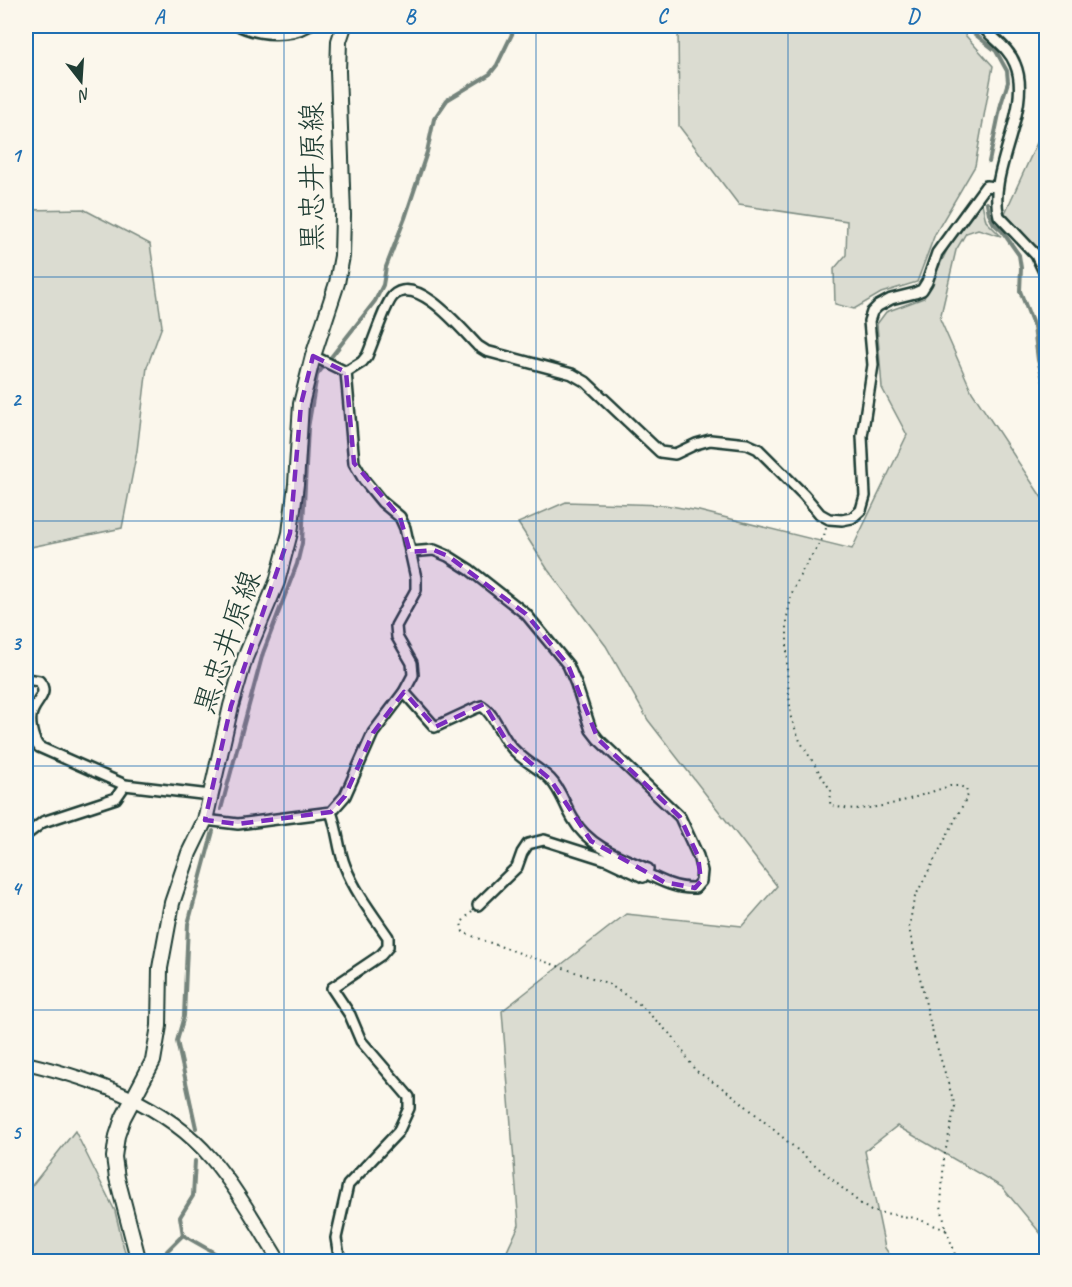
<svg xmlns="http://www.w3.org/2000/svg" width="1072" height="1287" font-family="Caveat,'Klee One',sans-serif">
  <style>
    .green { fill: #dbdcd1; stroke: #7d8c82; stroke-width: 1.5 }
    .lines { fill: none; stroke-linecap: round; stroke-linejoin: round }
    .stream { stroke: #74847b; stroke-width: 4 }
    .minor-casing { stroke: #1f3d34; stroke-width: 14 }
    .tertiary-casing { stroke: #1f3d34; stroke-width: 16 }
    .secondary-casing { stroke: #1f3d34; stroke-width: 18 }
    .path { stroke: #1f3d34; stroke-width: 2; stroke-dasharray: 1.5 4.5; stroke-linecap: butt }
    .minor { stroke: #fbf7ec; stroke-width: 9 }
    .tertiary { stroke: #fbf7ec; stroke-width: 12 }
    .secondary { stroke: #fbf7ec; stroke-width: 14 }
    .marked { fill: #7b2cbf; fill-opacity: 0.2; stroke: #7b2cbf; stroke-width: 4.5; stroke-dasharray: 12 8; stroke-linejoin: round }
    .grid { fill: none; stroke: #1f6fb2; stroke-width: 1.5; stroke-opacity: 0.55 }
    .labels { text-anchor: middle; stroke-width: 4.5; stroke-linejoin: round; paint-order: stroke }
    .street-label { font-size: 30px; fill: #1f3d34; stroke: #fbf7ec }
    .neatline { fill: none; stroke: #1f6fb2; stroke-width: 2 }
    .grid-label { font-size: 20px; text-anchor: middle; font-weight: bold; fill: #1f6fb2 }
  </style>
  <rect width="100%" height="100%" fill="#fbf7ec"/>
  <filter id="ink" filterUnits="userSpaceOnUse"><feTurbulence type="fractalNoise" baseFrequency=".0167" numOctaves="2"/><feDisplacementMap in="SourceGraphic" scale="12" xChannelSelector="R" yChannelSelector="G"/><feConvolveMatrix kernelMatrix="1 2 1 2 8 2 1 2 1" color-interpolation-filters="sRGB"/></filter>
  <g filter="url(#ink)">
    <g class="green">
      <path d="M678,26h279l36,40 -18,100 -40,68 -18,48 -36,11 -27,16 -19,-5 -1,-35 12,-14 1,-34 -108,-16 -60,-79z"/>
      <path d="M1046,123v140l-4,-9 -37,-41z"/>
      <path d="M982,203l4,18 15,15 -23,-7 -12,4 -10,17 -16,69 32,73 74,112v736l-44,-53 -105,-61 -32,25 20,97 9,13 -392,1 17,-37 -17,-214 124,-97 116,12 35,-40 -129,-166 -42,-74 -58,-76 -30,-47 48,-21 99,3 34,6 153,38 55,-114 -25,-47 -5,-64 9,-12 38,-14 24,-50z"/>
      <path d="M83,209l67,35 12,82 -15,41 -10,84 -15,77 -96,20v-338z"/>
      <path d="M75,1131l40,80 12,50h-101v-68z"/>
    </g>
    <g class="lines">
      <g class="stream">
        <path d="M967,26l5,6 24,19 11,20 1,11 -7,22 -12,58"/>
        <path d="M987,203l2,11 5,10 8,7 17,24 2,13 -1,23 14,36 4,33 8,30"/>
        <path d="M221,809l42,-156 34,-89 5,-21 6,-115 9,-53 58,-74 8,-16 3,-18 19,-49 22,-66 7,-33 13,-19 43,-26 7,-9 19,-39"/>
        <path d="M196,1128l-19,-87 7,-25 4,-92 25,-93"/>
        <path d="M183,1235l30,17 2,10"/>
        <path d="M162,1262l5,-11 16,-16 -3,-18 13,-21 2,-35"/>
      </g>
      <defs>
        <g id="minor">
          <path d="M240,26c20,9 48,11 68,0"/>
          <path d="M982,26c11,13 27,22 33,38 19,44 -29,109 -16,152l37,39 10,21"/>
          <path d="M313,356l33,16"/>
          <path d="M346,372l16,-10 5,-6c6,-13 18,-52 26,-60 24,-23 70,35 85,50l8,5 86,23 14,8 74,70 15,2 21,-10 14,-4 37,4 11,5 46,46 16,19 9,5 13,1 10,-2 9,-8 4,-14 -3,-60 11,-71 -4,-44 3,-9 6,-6 13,-7 24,-6 7,-3 5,-8 10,-29 49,-67 11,1"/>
          <path d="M410,552l24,-2 14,6 22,14 56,44 42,51 8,19 15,46 7,9 82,78 18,39 4,15 -1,10 -6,7c-18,1 -34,-7 -50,-15"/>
          <path d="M26,679l13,2c10,12 -1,18 -6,29 -5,9 -1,29 6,37l86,38 85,10"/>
          <path d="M404,692l31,35 41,-19 6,-2c12,8 17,25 26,37 11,16 29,23 42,36 11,11 15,27 23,40 16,28 47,38 75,50l-5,8 -36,-17 -63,-20 -16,4 -6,9 -5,14 -39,38"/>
          <path d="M331,812c7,18 7,37 14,54 10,26 28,49 43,71v10l-7,8 -49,33 18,27 11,26 48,56v11l-11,24 -50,53 -12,53 4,24"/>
          <path d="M205,820l33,4 93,-12 14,-16 28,-63 31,-41 9,-17 -1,-12 -15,-26 -1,-11 20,-36v-12l-11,-50 -5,-11 -18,-15 -18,-22 -10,-17 -8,-91"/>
          <path d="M26,835l17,-13 73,-24 9,-13"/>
        </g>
        <path id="tertiary" d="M26,1063c67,16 138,40 185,95 27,32 47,69 69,104"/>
        <path id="secondary" d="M139,1262l-22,-84 -3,-21 3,-21 6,-18 30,-57 6,-35 1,-58 12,-65 17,-50 16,-33 26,-114 14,-48 32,-76 13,-49 6,-49 5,-80 12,-48 24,-73 5,-27 1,-41 -5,-144 1,-30 5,-15"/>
      </defs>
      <use href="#minor" class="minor-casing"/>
      <use href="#tertiary" class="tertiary-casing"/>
      <use href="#secondary" class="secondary-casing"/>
      <g class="path">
        <path d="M826,528l-2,8 -22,35 -10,22 -5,24v54l4,47 9,23 31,50 -1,14c39,12 83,-8 120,-19h10l6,3 2,6 -54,104 -5,29 22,99 24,79 -11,52 -3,48 5,24 8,20 2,12"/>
        <path d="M472,911l-11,12 2,9 19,8 125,43 32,21 35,34 21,32 39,26 127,108 10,7 44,7 31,12"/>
      </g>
      <use href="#minor" class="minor"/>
      <use href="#tertiary" class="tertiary"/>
      <use href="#secondary" class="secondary"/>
    </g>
  </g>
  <path class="marked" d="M313,356l33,16 8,91 46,54 10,35 24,-2 14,6 78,58 42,51 30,74 82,78 18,39 3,25 -6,7 -31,-6 -73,-41 -41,-62 -41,-34 -25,-41 -49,23 -31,-35 -31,41 -28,63 -14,16 -93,12 -33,-4 26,-114 59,-173 11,-129z"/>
  <path class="grid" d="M284,26v1236M536,26v1236M788,26v1236M26,277h1020M26,521h1020M26,766h1020M26,1010h1020"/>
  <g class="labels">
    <g class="street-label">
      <text transform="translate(312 177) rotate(-90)" y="10">黒忠井原線</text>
      <text transform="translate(227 642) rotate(-71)" y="10">黒忠井原線</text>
    </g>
  </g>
  <rect width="1072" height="1287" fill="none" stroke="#fbf7ec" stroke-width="66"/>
  <g transform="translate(81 81) rotate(163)" stroke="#fbf7ec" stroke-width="4.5" paint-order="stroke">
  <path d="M0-4.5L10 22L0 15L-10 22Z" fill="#1f3d34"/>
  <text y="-9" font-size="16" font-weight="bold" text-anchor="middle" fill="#1f3d34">N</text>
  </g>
  <rect x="33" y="33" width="1006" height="1221" class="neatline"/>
  <g class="grid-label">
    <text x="159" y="23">A</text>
    <text x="410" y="23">B</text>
    <text x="662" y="23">C</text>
    <text x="913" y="23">D</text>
    <text x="16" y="162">1</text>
    <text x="16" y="406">2</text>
    <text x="16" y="650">3</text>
    <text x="16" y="895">4</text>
    <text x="16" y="1139">5</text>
  </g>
</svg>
